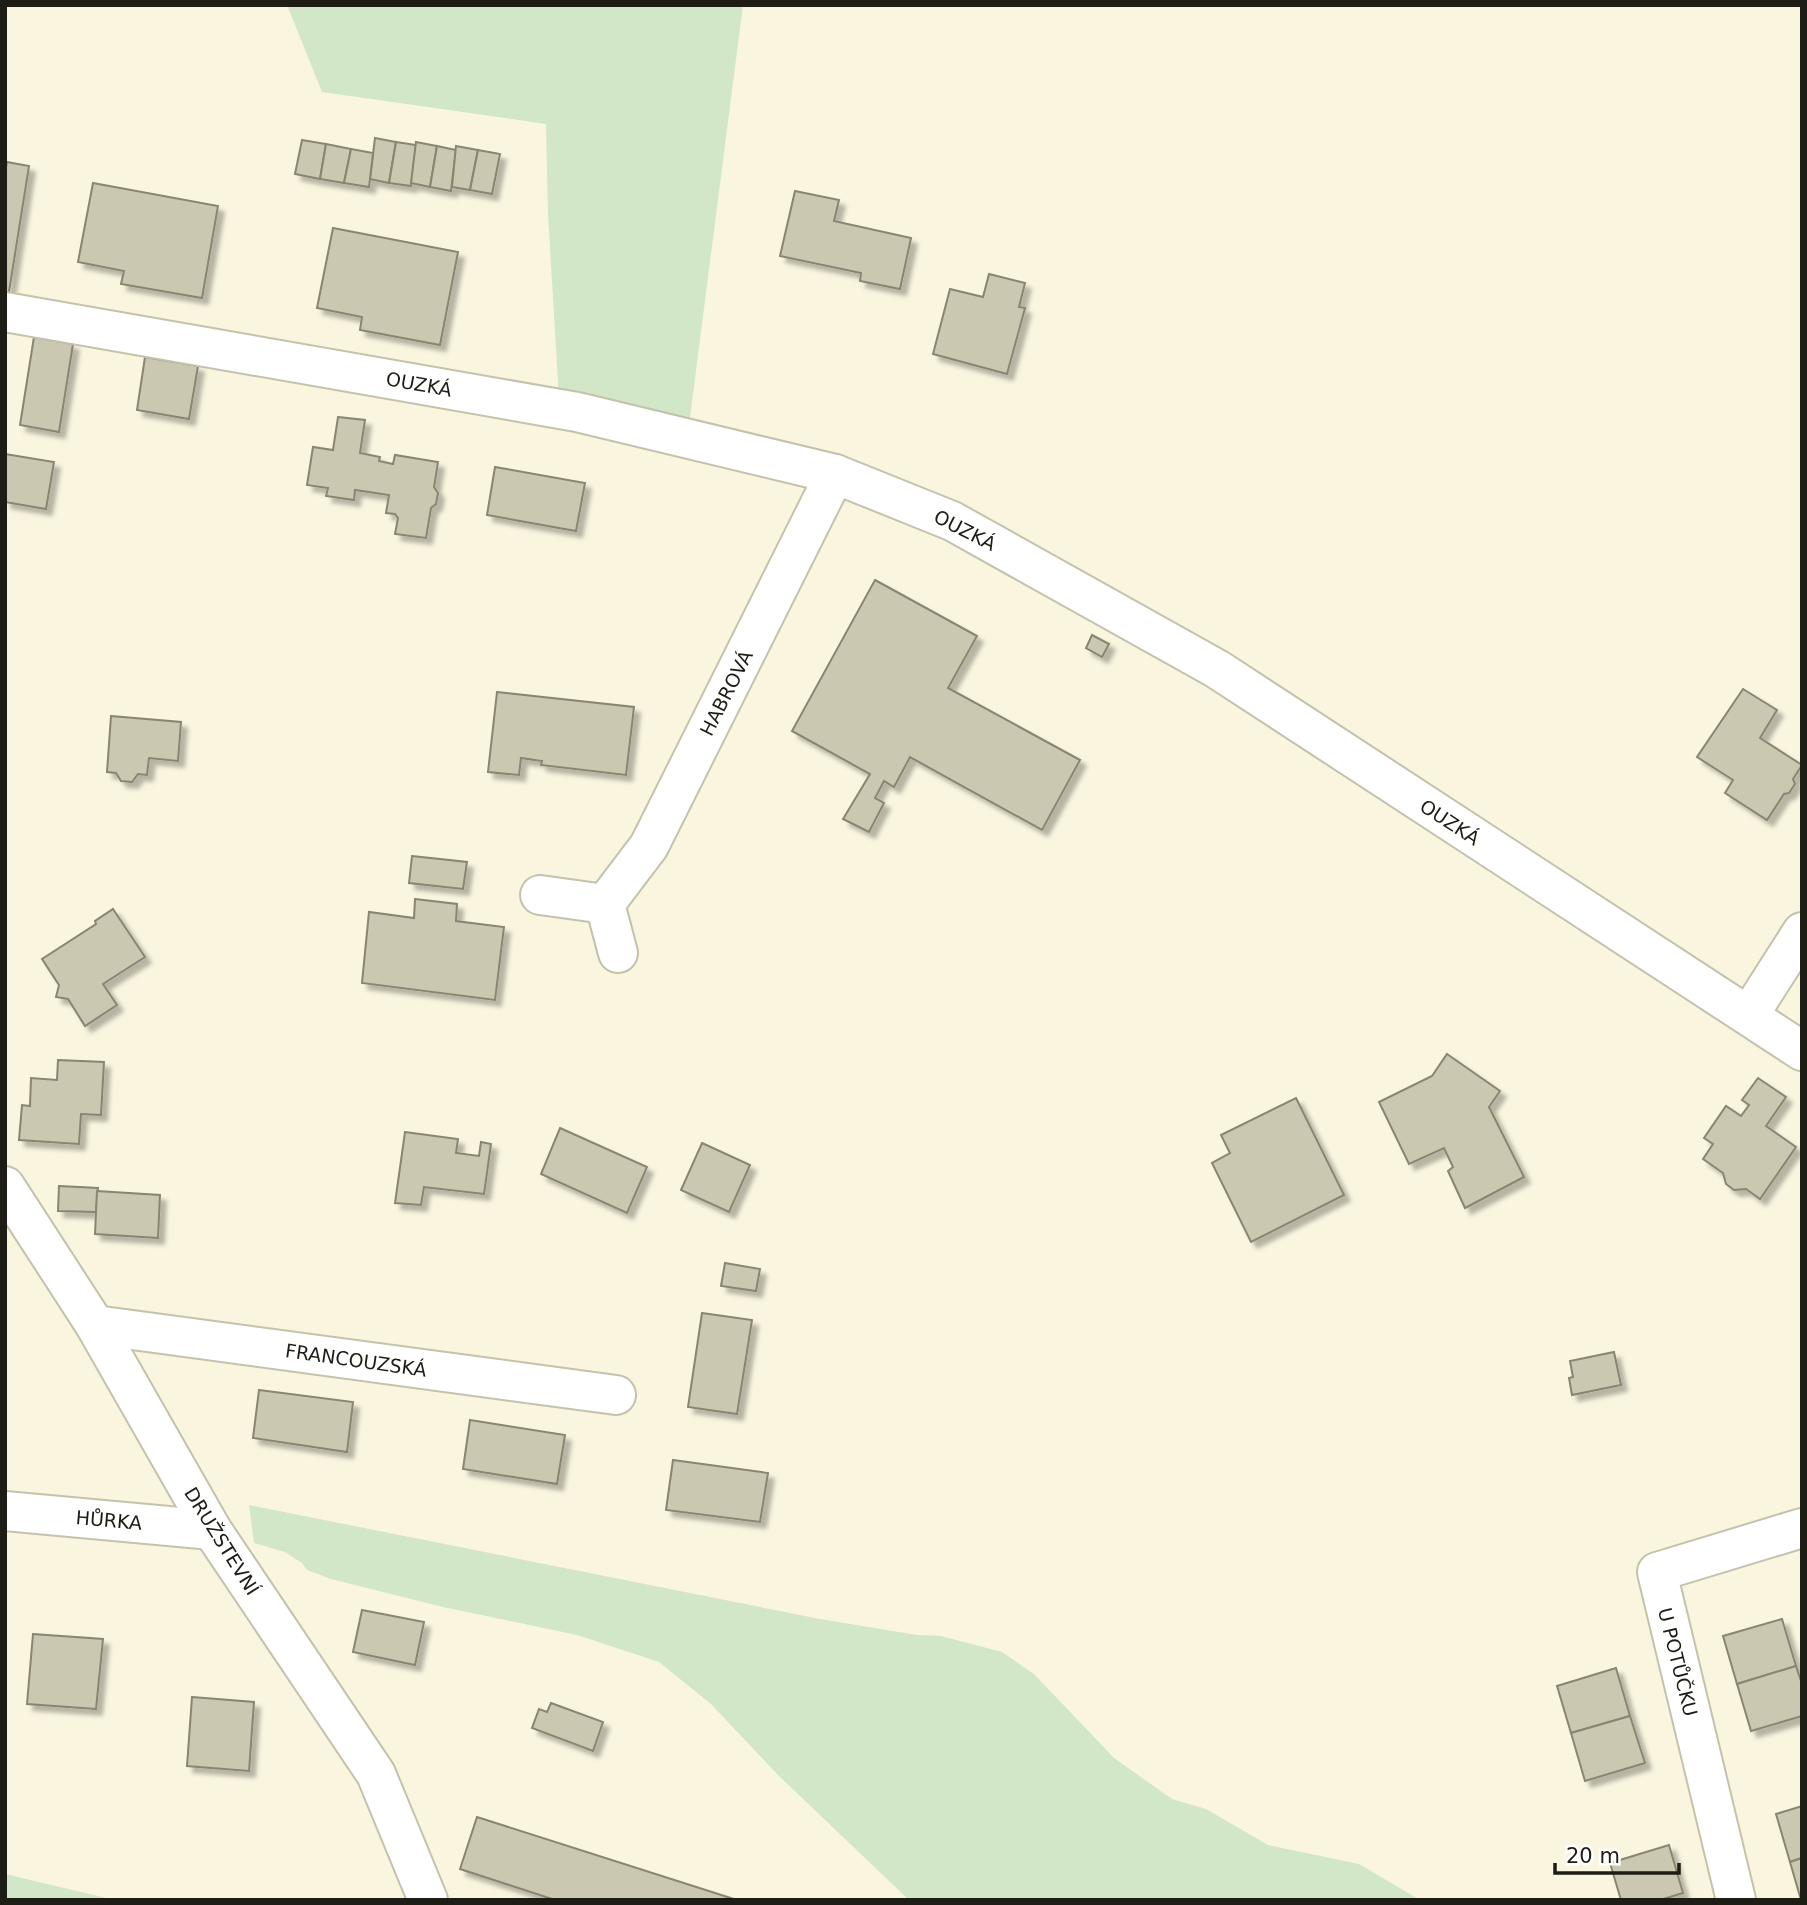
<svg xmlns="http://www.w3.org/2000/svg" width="1807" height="1905" font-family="'DejaVu Sans',sans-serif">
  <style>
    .green { fill: #d1e7c8 }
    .building { fill: #cbc8b2; stroke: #898571; stroke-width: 2; filter: url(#shadow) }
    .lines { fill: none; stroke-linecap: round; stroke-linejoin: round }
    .minor-casing { stroke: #c5c2ac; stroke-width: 42 }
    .minor { stroke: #fff; stroke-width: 38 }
    .labels { text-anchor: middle; stroke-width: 5; stroke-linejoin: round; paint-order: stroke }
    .street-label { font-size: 19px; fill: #1e1d15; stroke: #fff }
  </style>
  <defs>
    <filter id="shadow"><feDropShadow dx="6" dy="6" stdDeviation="2" flood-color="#0004"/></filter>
  </defs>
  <rect width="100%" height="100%" fill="#f9f5df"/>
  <g class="green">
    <path d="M287,5h456l-54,420 -130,-26 -11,-185 -2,-90 -224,-32z"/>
    <path d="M249,1505l571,114 97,16 24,1 61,16 32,22 80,84 58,41 34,10 62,36 91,19 61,36h-511l-131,-125 -67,-71 -52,-42 -82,-27 -134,-28 -112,-28 -24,-9 -5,-7 -17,-11 -31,-9z"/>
    <path d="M5,1874l110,26h-110z"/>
  </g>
  <g class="building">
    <path d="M375,138l21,4 -7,41 -19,-4z"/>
    <path d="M302,140l24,4 -6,35 -25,-5z"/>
    <path d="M396,142l20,3 -5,41 -22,-3z"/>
    <path d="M416,142l21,4 -7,41 -19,-4z"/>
    <path d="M326,144l25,5 -7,34 -24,-4z"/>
    <path d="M437,146l19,4 -5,41 -21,-4z"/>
    <path d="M456,146l22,4 -8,40 -18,-3z"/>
    <path d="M351,149l22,4 -4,34 -25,-4z"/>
    <path d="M478,150l22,4 -8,40 -22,-4z"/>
    <path d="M7,162l22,4 -21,132h-3v-125z"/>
    <path d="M93,183l125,23 -16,92 -81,-14 3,-13 -46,-9z"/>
    <path d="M795,191l44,9 -5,21 77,17 -11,51 -40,-8 1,-8 -81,-17z"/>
    <path d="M333,228l125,24 -18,93 -80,-15 2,-13 -45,-9z"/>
    <path d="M989,274l36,9 -6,24 6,1 -18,66 -74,-20 17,-65 33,8z"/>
    <path d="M34,337l39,7 -14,88 -39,-7z"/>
    <path d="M145,357l53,9 -9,53 -52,-9z"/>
    <path d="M338,417l27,3 -5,33 20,4 -1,4 14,3 2,-9 43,7 -4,25 4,6 -2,11 -5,4 -5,30 -31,-4 3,-16 -3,-4 -9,-1 3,-18 -34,-5 -1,10 -28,-4 2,-8 -21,-3 6,-38 20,3z"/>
    <path d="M5,454l49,8 -8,47 -41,-7z"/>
    <path d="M495,467l90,16 -9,48 -89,-16z"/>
    <path d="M875,580l102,56 -29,52 132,72 -38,70 -132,-73 -16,30 -10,-6 -9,17 9,5 -15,29 -26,-13 27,-45 -78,-43z"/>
    <path d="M1092,635l17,9 -7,13 -16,-9z"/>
    <path d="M1743,689l34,21 -17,28 42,27 -9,14 2,5 -6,9 -5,1 -17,26 -42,-27 8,-13 -36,-23z"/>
    <path d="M497,692l137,15 -8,68 -85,-10 1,-4 -21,-3 -2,17 -31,-3z"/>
    <path d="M111,716l70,6 -3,39 -29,-3 -2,17 -9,-1 -6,8 -11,-1 -5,-8 -9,-1z"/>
    <path d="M412,856l55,6 -4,27 -54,-6z"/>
    <path d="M415,899l42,5 -1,17 48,6 -9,73 -133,-17 7,-71 45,6z"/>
    <path d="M113,909l32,48 -42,27 14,21 -32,21 -17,-27 -12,-2 3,-12 -17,-26 54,-35 -1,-3z"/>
    <path d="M1447,1054l53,37 -11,16 35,70 -59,31 -17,-37 5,-4 -9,-19 -35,16 -30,-62 53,-26z"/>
    <path d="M58,1060l46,2 -3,53 -20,-1 -2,30 -60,-4 3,-35 8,1 1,-28 26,2z"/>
    <path d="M1758,1078l28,19 -20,29 30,21 -36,52 -14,-10 -12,1 -8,-6 -3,-11 -20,-14 10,-15 -9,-6 22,-32 15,10 8,-11 -7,-5z"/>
    <path d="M1296,1098l48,97 -93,47 -39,-79 18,-10 -9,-18z"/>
    <path d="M560,1128l87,39 -20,46 -86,-39z"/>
    <path d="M405,1132l53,7 -2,14 23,3 2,-14 10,2 -7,50 -60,-7 -3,18 -26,-2z"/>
    <path d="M702,1143l48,22 -21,47 -48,-22z"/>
    <path d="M59,1186l39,2 -2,24 -38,-1z"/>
    <path d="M97,1191l63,4 -2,43 -63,-4z"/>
    <path d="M725,1263l35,6 -4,22 -35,-5z"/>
    <path d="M702,1313l50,7 -15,94 -49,-7z"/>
    <path d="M1614,1352l7,33 -49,10 -3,-17 4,-1 -3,-16z"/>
    <path d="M259,1390l94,12 -6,50 -94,-14z"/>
    <path d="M470,1420l95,15 -8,49 -94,-15z"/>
    <path d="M673,1460l95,13 -8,49 -94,-12z"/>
    <path d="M362,1610l62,12 -9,43 -62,-13z"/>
    <path d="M1782,1619l14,47 -59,18 -14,-48z"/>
    <path d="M33,1634l70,5 -7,70 -69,-5z"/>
    <path d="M1796,1666l6,18v32l-51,15 -14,-47z"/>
    <path d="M1616,1668l14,48 -59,17 -14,-47z"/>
    <path d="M192,1697l62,5 -5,69 -62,-5z"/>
    <path d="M551,1703l52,19 -10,29 -61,-23 7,-19 8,3z"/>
    <path d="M1630,1716l15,47 -60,18 -14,-48z"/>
    <path d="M1802,1806v52l-12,4 -14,-48z"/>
    <path d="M477,1817l260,83h-182l-95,-31z"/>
    <path d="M1669,1845l14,48 -23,7h-39l-11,-37z"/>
    <path d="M1802,1858v42h-1l-11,-38z"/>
  </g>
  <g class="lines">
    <defs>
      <g id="minor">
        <path d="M5,312l572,100 258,62 117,47 265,148 585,382"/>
        <path d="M540,895l65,9"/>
        <path d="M618,953l-13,-49 44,-58 186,-372"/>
        <path d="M1749,1015l53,-83"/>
        <path d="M5,1186l90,139 117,205 164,244 52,126"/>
        <path d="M95,1325l521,70"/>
        <path d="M5,1511l207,19"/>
        <path d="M1736,1900l-79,-328 145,-44"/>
      </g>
    </defs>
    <use href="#minor" class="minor-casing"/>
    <use href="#minor" class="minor"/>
  </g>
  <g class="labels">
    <g class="street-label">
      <text transform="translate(419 384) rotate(10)" y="7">OUZKÁ</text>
      <text transform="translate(965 530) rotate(27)" y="7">OUZKÁ</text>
      <text transform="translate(726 693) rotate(-63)" y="7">HABROVÁ</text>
      <text transform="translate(1450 822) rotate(33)" y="7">OUZKÁ</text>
      <text transform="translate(356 1360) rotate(8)" y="7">FRANCOUZSKÁ</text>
      <text transform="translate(109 1520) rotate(5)" y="7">HŮRKA</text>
      <text transform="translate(222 1541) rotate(58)" y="7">DRUŽSTEVNÍ</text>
      <text transform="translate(1678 1662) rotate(76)" y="7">U POTŮČKU</text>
    </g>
  </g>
  <rect width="1807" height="1905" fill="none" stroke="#1e1d15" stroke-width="14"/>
  <path d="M1555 1863v10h124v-10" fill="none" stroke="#1e1d15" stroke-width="3.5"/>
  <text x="1566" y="1863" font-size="21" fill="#1e1d15" stroke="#ffffff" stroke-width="5" paint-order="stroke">20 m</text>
</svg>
